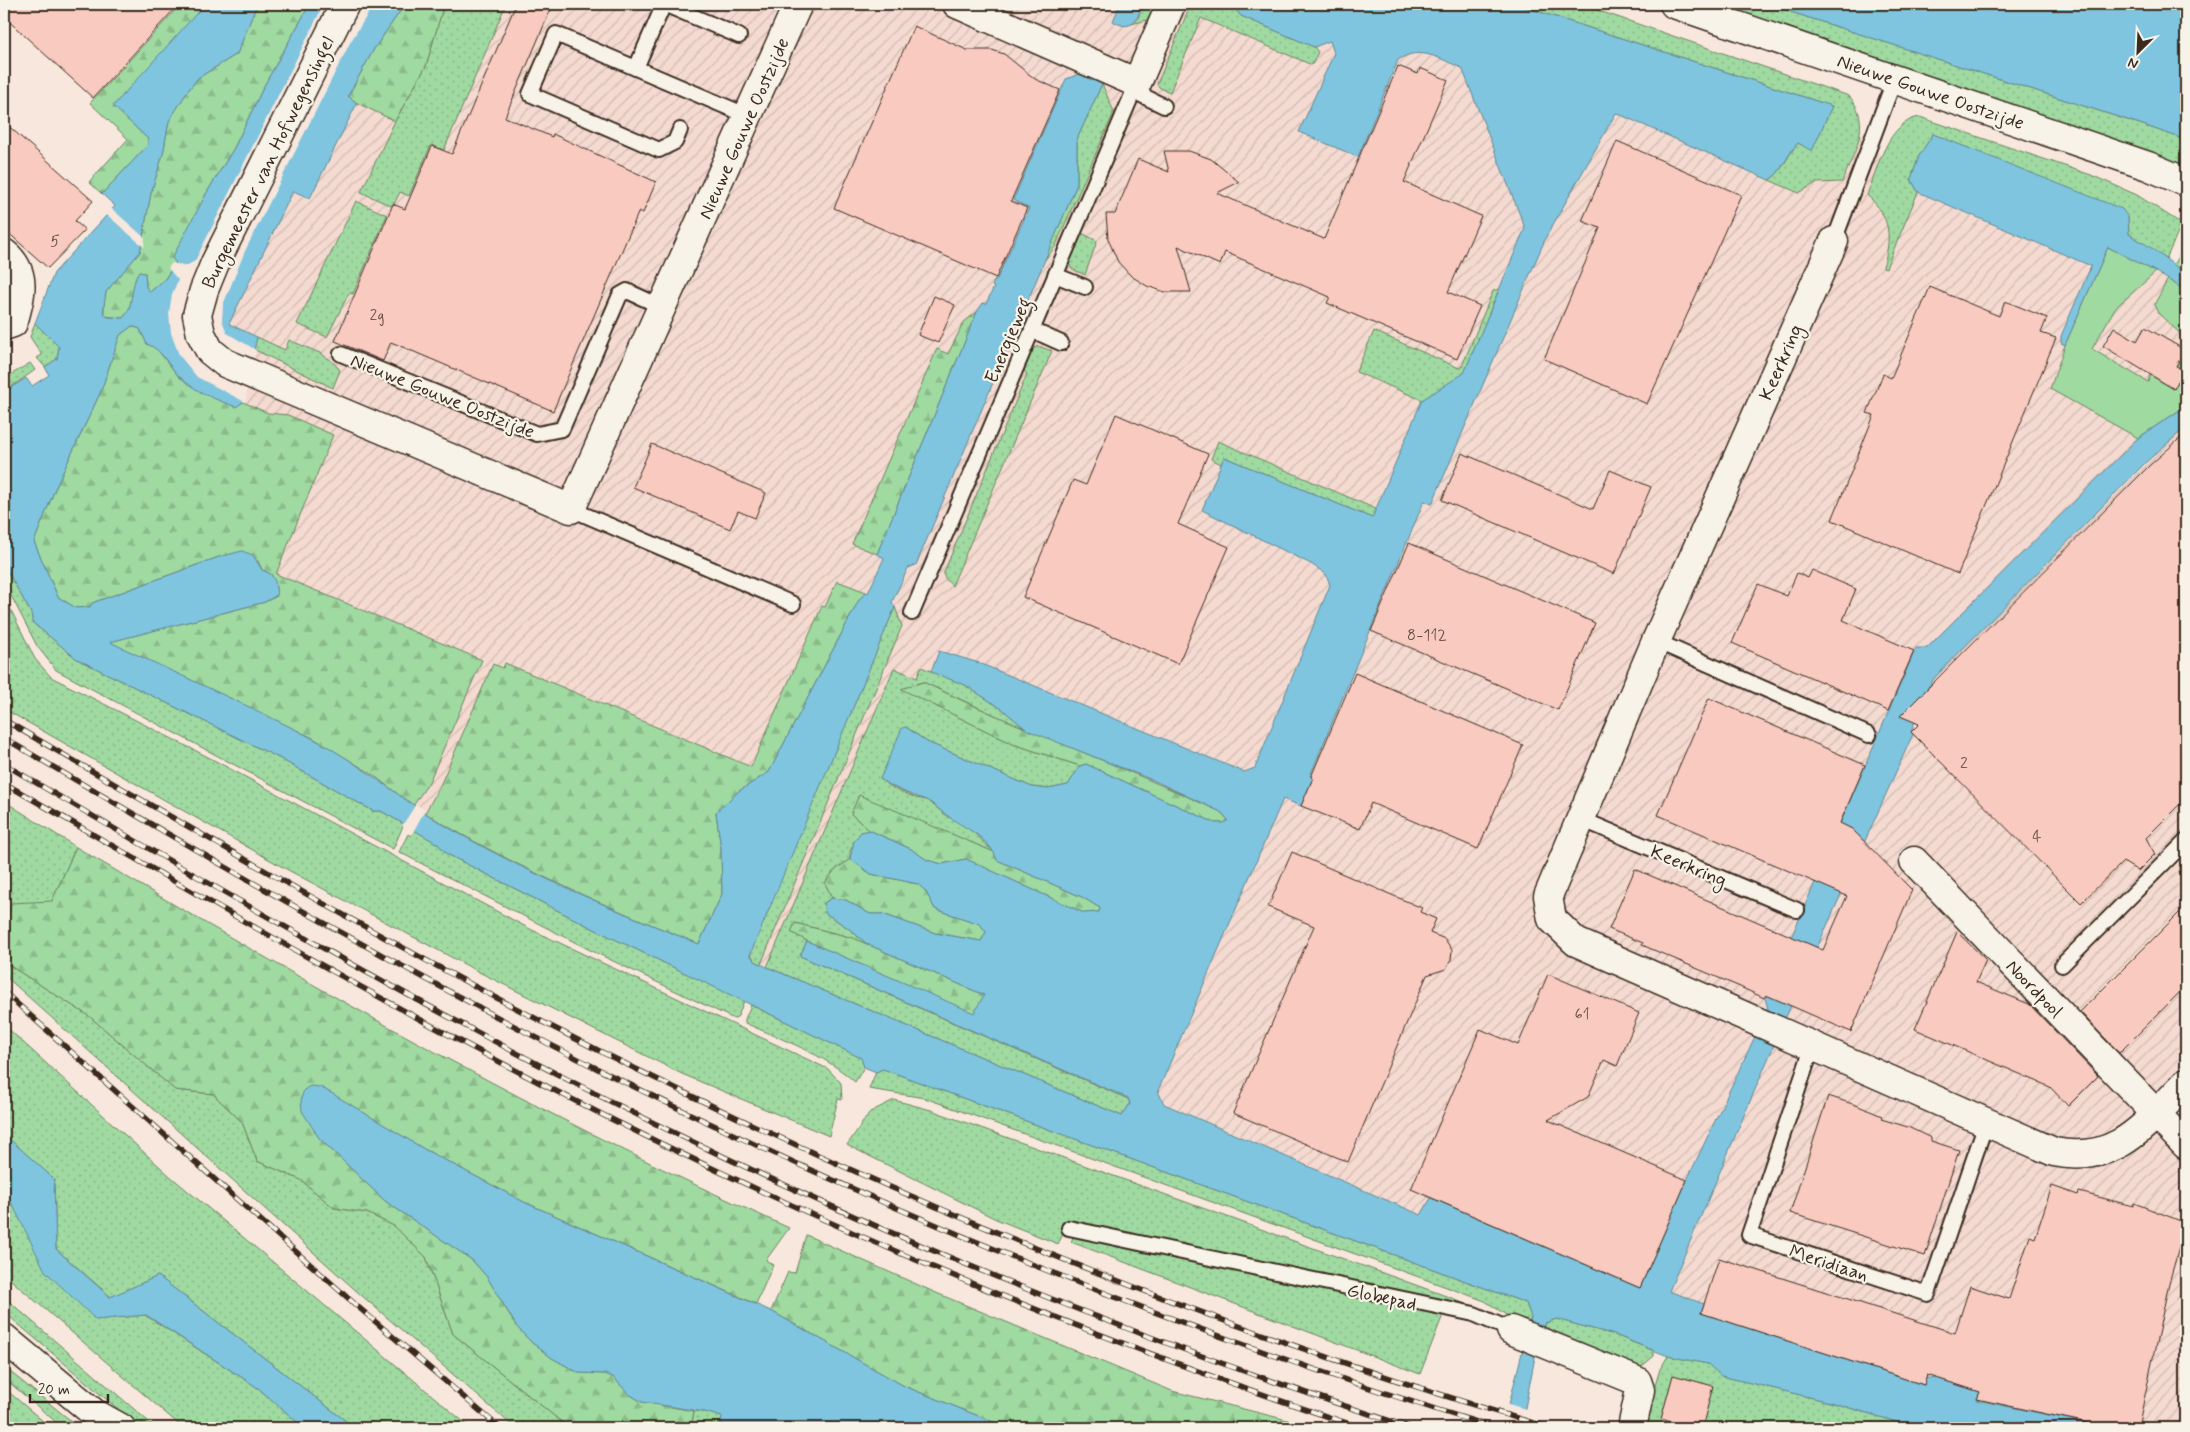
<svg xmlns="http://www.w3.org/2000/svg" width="2190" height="1432" font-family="Mynerve,sans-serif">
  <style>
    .industrial { fill: url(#industrial-furrows) }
    .grass { fill: url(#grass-dots); stroke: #6d8260 }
    .forest { fill: url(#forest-firs); stroke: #6d8260 }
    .garden { fill: #9fdaa1; stroke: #6d8260 }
    .water { fill: #7fc5e0; stroke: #648792 }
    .pier { fill: #f8e7dc }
    .building { fill: #f9cac0; stroke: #3b2a1e }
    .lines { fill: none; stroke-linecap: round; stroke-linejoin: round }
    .service-casing { stroke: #3b2a1e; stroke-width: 18 }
    .minor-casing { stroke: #3b2a1e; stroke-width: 31 }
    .secondary-casing { stroke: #3b2a1e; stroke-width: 31 }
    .service { stroke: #f7f3e8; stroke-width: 14 }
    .minor { stroke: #f7f3e8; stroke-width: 28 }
    .secondary { stroke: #f7f3e8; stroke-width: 28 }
    .rail-casing { stroke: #3b2a1e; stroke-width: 5.5 }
    .rail { stroke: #f7f3e8; stroke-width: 4; stroke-dasharray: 11; stroke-linecap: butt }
    .labels { text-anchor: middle; stroke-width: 4.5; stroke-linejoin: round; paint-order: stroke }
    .number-label { font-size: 16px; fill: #6a5246 }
    .street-label { font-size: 19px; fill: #3b2a1e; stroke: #f7f3e8 }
  </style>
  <defs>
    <pattern id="industrial-furrows" width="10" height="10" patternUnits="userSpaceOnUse" patternTransform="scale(1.25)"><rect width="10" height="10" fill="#f4dad0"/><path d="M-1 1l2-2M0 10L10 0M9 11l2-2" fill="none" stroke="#d2bbb2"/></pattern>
    <pattern id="grass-dots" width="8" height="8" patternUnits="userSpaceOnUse" patternTransform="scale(1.25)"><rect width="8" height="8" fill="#9fdaa1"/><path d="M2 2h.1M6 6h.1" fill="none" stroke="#8abb8a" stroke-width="1.8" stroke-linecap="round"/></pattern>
    <pattern id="forest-firs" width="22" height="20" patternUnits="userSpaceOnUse" patternTransform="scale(1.25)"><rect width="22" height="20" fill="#9fdaa1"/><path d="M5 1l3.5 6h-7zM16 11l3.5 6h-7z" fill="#8abb8a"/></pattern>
  </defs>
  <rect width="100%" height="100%" fill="#f8e7dc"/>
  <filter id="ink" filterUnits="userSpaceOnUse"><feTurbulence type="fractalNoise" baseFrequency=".02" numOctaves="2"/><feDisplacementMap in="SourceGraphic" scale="10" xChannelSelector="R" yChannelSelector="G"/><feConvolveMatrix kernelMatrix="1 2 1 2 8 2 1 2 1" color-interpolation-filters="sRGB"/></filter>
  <g filter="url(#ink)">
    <g class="industrial">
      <path d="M389,4h1126l317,102 86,86 173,74 -30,70v7l4,2 89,-74 32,20v115l-48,32 -211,210h-11l-151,350 3,11 -81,171 -47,108 -209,-90 -10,18 -299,-100 -664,-282 -45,-28 -358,-317z"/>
      <path d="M2186,427v1001h-75l-134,-29 2,-7 -39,-13 -14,-1 -2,7 -223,-72 -32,-22 117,-274 127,-283 -3,-2 17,-43 8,-12 211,-215z"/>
    </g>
    <g class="grass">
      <path d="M444,4h62l-62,146 -13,-5 -22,51 -9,-4 -6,12 -3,2 -30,-14 34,-71 31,-55z"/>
      <path d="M1142,4h20l-6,14 -25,6 7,-5z"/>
      <path d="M1191,4h40l10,12 73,31 4,5 -6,13 -111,-47 -31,74 -10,-4 -3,-4z"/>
      <path d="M1515,4h64l270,92c24,27 5,57 -7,86l-26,1 -17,10 -30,-13c13,-7 19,-26 29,-37l14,7 20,-44z"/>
      <path d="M1701,4h65l377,121 43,15v30z"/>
      <path d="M1102,84l12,28 -59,135 -11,14 33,-77v-45z"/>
      <path d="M1920,117l171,58 46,20 45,29 -16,35 -37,-25 -1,-17 -195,-83 -14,22 -8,23 7,13 -32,76 -3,-1c9,-30 8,-50 -16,-72 10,-26 21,-74 53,-78z"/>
      <path d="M356,201l31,14 -34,79 -4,-1 -22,44 -30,-13z"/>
      <path d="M1084,234l13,7 -12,34 -13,-6 -4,-7 11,-26z"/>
      <path d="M2186,243v31l-13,-9z"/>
      <path d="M1499,289l-35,85 -42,26 -66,-28 18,-41 85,37 3,-2 31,-75z"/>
      <path d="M35,323l24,24 -2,12 -12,8 -8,-9 5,-3 -12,-18z"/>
      <path d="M257,337l28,13 4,-10 31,13 12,8 8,9 -7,18 -80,-39z"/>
      <path d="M1038,346l14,5 -100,235 -8,-9v-5l83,-198 -5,-5 7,-18z"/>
      <path d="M30,363l5,7 -31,22v-13z"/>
      <path d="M1218,441l158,68 -4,9 -148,-61 -3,7 -10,-5z"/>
      <path d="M4,565l27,48 2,10 44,36 200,98 96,54h8l23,13 -11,25 -337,-179 -19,-24 -33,-64z"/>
      <path d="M4,596l31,63 16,18 157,80 320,171 300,141 13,14 1,17 -4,-1 -9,37 -147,-62 -203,-102 -191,-102 -284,-161z"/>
      <path d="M895,607l7,19 -141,338 -6,-3 -5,-8z"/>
      <path d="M921,667l44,18 37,24 25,21 -104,-48 -21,7 111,55 67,22 -12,19 -20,4 -16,-2 -105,-45 -21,-15 -26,52 13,9 23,10 11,2 20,16 21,11 26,25 -135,-56 -8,18 18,16 -8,2 -11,19v8l-16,12 -9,12 7,15 -8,5 1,10 23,15 19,16 -14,-6 -58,-15 -4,9 16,9 -7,15 328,143 2,5 -8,12 -355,-149 127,-299 23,10z"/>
      <path d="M4,801l72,46 -24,54 -48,44z"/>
      <path d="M415,830l23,14 9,10 149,76 148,71 -6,15 -4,3 -146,-70 -189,-97 9,-18 3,2z"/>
      <path d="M4,962l85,54 86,74 38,4 29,28 15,39 44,19 33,28 33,5 27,13 32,31 27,77 116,94h-54l-154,-133 -357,-320z"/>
      <path d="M751,1005l111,53 2,9 -9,15c-31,-28 -72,-42 -110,-59v-4z"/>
      <path d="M4,1025l166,151 301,252h-116l-197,-152 -47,21 -55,-48 -2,-70 -50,-45z"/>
      <path d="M883,1069l643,234 5,14 -5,11 -41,-27 -560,-203 -56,-9 7,-17z"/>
      <path d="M894,1100l37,10 529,191 3,5 -394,-84 -11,22 -62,-25 -149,-74 23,-33z"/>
      <path d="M4,1187l91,133 50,-5 113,73 46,40h-121l-179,-154z"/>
      <path d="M1075,1233l368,82 -23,59 -349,-132z"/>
      <path d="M4,1297l152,131h-16l-136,-116z"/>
      <path d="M1556,1319l59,16 39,16v5l-14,12 -98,-33 4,-12z"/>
      <path d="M1668,1356l40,8 14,12 108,26 87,26h-270l-1,-13 14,-46z"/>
      <path d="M4,1367l76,61h-17l-59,-50z"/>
      <path d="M4,1388l47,40h-47z"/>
      <path d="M694,1411l11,1 18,5 -3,11h-29z"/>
    </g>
    <g class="forest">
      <path d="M181,4l24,1 -75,117 18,17v6l-46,49 -13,-12 39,-43 -38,-36z"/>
      <path d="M257,4h53l-45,80 -31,64 -28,46 -30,68 -11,17 -15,13 -4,-5 -1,-14 -8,2c-6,14 -3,33 -14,43l-19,-2v-14l2,-10 34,-40 11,-59 12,-39 6,-33 18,-29 11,-14 39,-24z"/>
      <path d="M405,4h39l-18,62 -31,55 -38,-18 -9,-7 26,-47z"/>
      <path d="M977,312l-100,242 -25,-10 85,-195 11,5 16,-32z"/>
      <path d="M132,326l8,3 7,15 9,4 23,29 56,30 8,-5 25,11 20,2 45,20 -57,139 206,86 -53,122 -16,24 -41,-32 -59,-36 -204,-96 156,-40 12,-6c-2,-14 -2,-21 -15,-26l-4,-9 -39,-4 -127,46 -2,4 -14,1 -18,-11 -24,-55 21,-53 46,-98 19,-56z"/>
      <path d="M837,581l29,11 -7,8 -90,172 -30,19 -23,21 5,37 1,45 -23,50c-94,-38 -187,-78 -274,-131l14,-25 54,-124 10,4 2,-5 246,104 71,-161 3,1z"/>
      <path d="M923,682c98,48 200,84 298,130l7,8 -4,3h-9l-129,-59 -6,2 -67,-22 -112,-55z"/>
      <path d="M859,795l135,57 3,8 85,37 18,11 -1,4 -15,1 -118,-54 -24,5 -15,-4 -16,-11 -42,-19 -18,-16z"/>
      <path d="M76,847c231,137 467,271 713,381l-23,32 7,5 -17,39 -232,-102 -100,-53 -104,-62 -1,51 66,63 87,59 15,17 30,50 14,15 21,16 27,15 26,1 8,3 16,17 13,8 52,9 -3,17h-122l-116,-94 -27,-77 -32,-31 -27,-13 -33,-5 -33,-28 -44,-19 -15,-39 -29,-28 -38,-4 -86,-74 -85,-54v-17l7,-42 41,-2z"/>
      <path d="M850,859l21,15 47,10 8,8 9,17 45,15 6,8 -5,9 -46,-8 -52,-19h-13l-24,-14 -14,-2 -7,-15 9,-12z"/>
      <path d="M795,923l58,15 131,57 -10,19 -167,-73 -16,-9z"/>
      <path d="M806,1235l128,57 238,99 147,37h-311l-104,-42 -133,-75 17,-39 7,1z"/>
    </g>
    <g class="garden">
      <path d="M2108,247l48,25 -41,36 -23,41 56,33 2,-7 24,14 10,-18 -8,-5 8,-13 2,1v52l-48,32 -88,-49 15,-44z"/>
      <path d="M2168,279l18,12v48l-28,-26 -4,-8z"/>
    </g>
    <g class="water">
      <path d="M205,4h52l-20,50 -39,24 -11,14 -18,29 -6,33 -12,39 -11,59 -34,40 -3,21 5,4 15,1c12,-11 6,-32 16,-46l6,1 1,14 4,5 15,-13 11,-16 -4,-5 34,-64 28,-46 31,-64 45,-80h95l-31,45 -26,47 9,7 -47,95 -17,-7 -64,133 28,13 -14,65 -7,5c-21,-8 -39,-14 -56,-30 -12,-11 -17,-27 -33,-33l-7,-15 -8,-3 -12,9 -19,56 -46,98 -21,53 24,55 18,11 14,-1 2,-4 127,-46 23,-6 11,4 9,15 9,4 4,7 2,14 -12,7 -155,40c67,32 136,62 202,96 52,27 95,67 146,95 77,44 159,78 241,111l23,-50 -1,-45 -5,-37 23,-21 30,-19 90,-172 7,-8 2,1 16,-35 -7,-4 100,-242 6,-9 3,1 8,-17 -2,-1 3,-7h2l32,-71 -16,-8 53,-121 16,-6 18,8 2,3 -25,55v45l-161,381 -8,3 -16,34 3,5 -145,348 5,6 12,6 355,149 8,-12 -2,-6 -328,-142 7,-15 167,72 10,-18 -117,-51 -19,-16 -23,-15 -1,-10 8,-5 14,2 24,14h13l52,19 46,8 5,-9 -6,-8 -45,-15 -9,-17 -8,-8 -47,-10 -21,-15 4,-18 7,-9 8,-2 42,19 16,11 15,4 24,-5 118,54 15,-1 1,-4 -18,-11 -85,-37c-8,-24 -34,-32 -52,-46 -6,-4 -12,-11 -19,-14 -17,-6 -31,-11 -46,-21l22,-51 4,-1 21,15 105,45 16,2 20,-4 12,-19 6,-2 129,59h9l4,-3 -7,-8 -66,-31 -128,-51 -25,-21 -37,-24 -34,-13 8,-21 40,12 265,109 11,-4 75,-183 -4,-11 -15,-10 -109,-54 22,-53 148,61 50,-118 42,-27 61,-145 -63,-160c-22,-9 -42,-23 -64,-8l-40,97 -59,-25 35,-79 -4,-12 -16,6 -73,-31 -10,-12h284l317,102 -20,45 -14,-8c-11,11 -16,30 -29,37l-153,-67 -70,124 -114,267 -8,-3 -114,275 3,2 -12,28 -18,-7 -125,292 6,13 257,111 10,-17 209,90 47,-108 81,-171 -3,-11 151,-350h11l211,-210 48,-32v21l-40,35 -211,215 -8,12 -16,43 2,2 -127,283 -117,274 35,13 -3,9 223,72 2,-7 14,1 40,13 -3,8 134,28h-194l-87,-26 -109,-26 -13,-12 -40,-8 -53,-21 -59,-16 -11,4 -10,34 -14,71h-18l28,-111 -5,-14 -643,-234 -7,3 -12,-5 -3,-9 -265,-128 -149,-76 -9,-10 -57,-33h-8l-96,-54 -200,-98 -44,-36 -2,-10 -27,-48v-173l22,-14 6,8 17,-11 -4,-8 12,-8 2,-12 -24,-24 19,-50 61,-67 -13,-12 46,-49v-6l-35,-33z"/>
      <path d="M1120,4h22c-4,16 -11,29 -29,17z"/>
      <path d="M1766,4h420v136l-43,-15z"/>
      <path d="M1933,134l189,75 6,8 1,17 21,13 36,27v17l-30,-19 -48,-25 -43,98 -4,-2v-7l30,-70 -173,-74 -7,-13 8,-23z"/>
      <path d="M310,1086l10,1 13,7 91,55 100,53 247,109 133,75 104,42h-288l2,-11 -17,-5 -63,-10 -13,-8 -16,-17 -8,-3 -26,-1 -27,-15 -21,-16 -14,-15 -30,-50 -15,-17 -87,-59 -66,-63 -17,-27 -1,-12 3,-9z"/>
      <path d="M4,1134l50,45 2,70 54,48 48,-21 197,152h-51l-46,-40 -112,-73 -50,5 -51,-49 -41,-84z"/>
    </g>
    <g class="pier">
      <path d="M324,4h50l-23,37 -106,210 -22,54 -1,15 5,13 29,17 -11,52 -48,-25 -18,-22 -8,-22 -2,-20 3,-19 6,-14 -10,-12 4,-5 14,3 9,-5z"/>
      <path d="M111,208l34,30 -1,9 -38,-33z"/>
      <path d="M416,804l9,6 -12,22 -11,-6z"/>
      <path d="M1508,1404l21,6 -5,18h-23z"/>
    </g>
    <g class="building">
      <path d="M4,4h175l-86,94 -89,-81z"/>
      <path d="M516,4h37l-48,113 47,20 1,-3 103,48 -13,31 -4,-2 -86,200 -162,-69 -8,19 -48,-20 58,-137 12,5 27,-63 20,8z"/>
      <path d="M914,26l53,24h25l12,4 31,25 25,11 -49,111 16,7 -31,70 -162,-70z"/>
      <path d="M1398,66l20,8 2,-6 28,12 -44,102 77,34 -33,76 32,14 -23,53 -130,-56 3,-6 -105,-45 -5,13 -42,-19 13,46h-26l-18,-6 -16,-10 -13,-14 -10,-23 -2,-25h9l23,-55 31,13 -5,-21h25l22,8 28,23 -22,11 107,46z"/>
      <path d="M4,122l89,79 -18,20 10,9 -37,38 -44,-39z"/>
      <path d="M1617,141l124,54 -94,209 -103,-45 56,-131 -18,-7z"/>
      <path d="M1930,287l69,29 6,-15 42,17 -6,15 15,5 -98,236 -126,-54 42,-105 -7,-2 16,-39 8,4z"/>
      <path d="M934,296l21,9 -17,38 -20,-8z"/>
      <path d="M2114,327l23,14 8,-14 40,23 -9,16 8,4 -10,19 -71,-43z"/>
      <path d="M1116,414l92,40 -30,70 51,23 -51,117 -155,-67 50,-117 13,5z"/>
      <path d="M2186,433v365l-40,40 9,16 -17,17 -15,-9 -42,41 -170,-171 8,-8 -19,-8 250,-251z"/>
      <path d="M652,444l114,49 -11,25 -17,-7 -8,18 -97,-42z"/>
      <path d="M1462,453l131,56 17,-39 41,17 -37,87 -172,-74z"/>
      <path d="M1409,543l186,80 -37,87 -187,-79z"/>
      <path d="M1812,570l44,19 -13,31 71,31 -26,60 -156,-68 26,-59 29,12 10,-23 11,5z"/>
      <path d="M1355,673l168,72 -45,104 -107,-46 -11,26 -59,-23 12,-28 -2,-1z"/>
      <path d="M1709,698l156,67 -25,58 12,6 60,61 -61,142 -85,-37 -2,3 -24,-11 -98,-42 1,-2 -34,-14 26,-60 188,81 24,-54 -189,-81z"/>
      <path d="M1292,852l130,56 -2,4 16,7 -6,14 15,6 7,11 -1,10 -5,9 -19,6 -79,187 -115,-49 81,-187 -46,-19z"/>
      <path d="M2186,906v80l-67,67 -39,-41z"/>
      <path d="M1957,932l29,28 -10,22 53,22 69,72 -30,30 -18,-19 -135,-58z"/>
      <path d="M1548,974l91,39 -22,53 -13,-6 -16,37 -40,23 139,60 -47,108 -229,-99 69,-160 38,16z"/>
      <path d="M1828,1096l28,9 26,11 -1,3 27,8 23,11v3l28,9 -34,106 -135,-43z"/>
      <path d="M2052,1186l26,9 1,-3 54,14 1,-3 52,20 -17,60 -31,145h-27l-134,-29 3,-7 -53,-17 -3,10 -223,-72 18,-55 236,75 15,-47 39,13 21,-63 5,2z"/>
      <path d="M1673,1375l40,11 -11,42h-9l-32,-9z"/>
    </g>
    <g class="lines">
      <defs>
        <g id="service">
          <path d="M636,68l28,-64 75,32"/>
          <path d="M1133,91l31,15"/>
          <path d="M680,130l-5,12 -16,8 -129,-56 26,-60 192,82"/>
          <path d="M1834,241l61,-163"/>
          <path d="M1055,275l30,12"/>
          <path d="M1032,330l29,13"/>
          <path d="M341,354l196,80 25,-5 58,-134 7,-4 35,16"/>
          <path d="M571,509l222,95"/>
          <path d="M912,613l225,-530"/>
          <path d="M1656,641l213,94"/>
          <path d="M1581,819l216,91"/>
          <path d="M2062,965l124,-124"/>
          <path d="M1813,1045l-64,190 179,59 58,-171"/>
          <path d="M1069,1228l405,86 37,16"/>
        </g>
        <g id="minor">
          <path d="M345,4l-130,259 -11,27 -7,25 4,19 9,17 15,12 346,146 227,-505"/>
          <path d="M957,4l180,79 34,-79"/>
          <path d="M1834,241l-178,400 -108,255 4,23 24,23 478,210c64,13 91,-28 132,-69"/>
          <path d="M4,253c24,19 17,44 9,70l-9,3"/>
          <path d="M1914,861l272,284"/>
          <path d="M1511,1330l126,51 3,9 -8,38"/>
        </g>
        <g id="secondary">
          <path d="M1674,4l474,162 38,16"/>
          <path d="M4,1338l90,75 27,15"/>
        </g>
      </defs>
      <use href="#service" class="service-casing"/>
      <use href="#minor" class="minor-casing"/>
      <use href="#secondary" class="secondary-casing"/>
      <use href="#service" class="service"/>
      <use href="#minor" class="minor"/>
      <use href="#secondary" class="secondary"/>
      <defs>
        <g id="rail">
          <path d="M4,720c207,120 414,242 630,348 294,145 601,267 916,360"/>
          <path d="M4,738c197,116 395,231 600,334 287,143 586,263 892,356"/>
          <path d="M4,764c214,126 429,250 652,360 244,120 498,221 756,304"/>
          <path d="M4,783c179,103 357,208 542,303 262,135 536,250 816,342"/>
          <path d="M4,992l353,314 143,122"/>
        </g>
      </defs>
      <use href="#rail" class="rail-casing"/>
      <use href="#rail" class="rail"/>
    </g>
  </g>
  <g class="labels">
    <g class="number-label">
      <text x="55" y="246">5</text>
      <text x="377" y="320">2g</text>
      <text x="1427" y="640">8-112</text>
      <text x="1964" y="768">2</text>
      <text x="2037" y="841">4</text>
      <text x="1582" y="1019">61</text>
    </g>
    <g class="street-label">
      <text transform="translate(1931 91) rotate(19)" y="7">Nieuwe Gouwe Oostzijde</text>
      <text transform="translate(743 128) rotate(-66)" y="7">Nieuwe Gouwe Oostzijde</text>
      <text transform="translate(267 162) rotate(-64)" y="7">Burgemeester van Hofwegensingel</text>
      <text transform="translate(1007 340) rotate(-67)" y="7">Energieweg</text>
      <text transform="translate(1780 362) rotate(-66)" y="7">Keerkring</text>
      <text transform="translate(443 395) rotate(22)" y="7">Nieuwe Gouwe Oostzijde</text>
      <text transform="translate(1689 865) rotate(23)" y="7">Keerkring</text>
      <text transform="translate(2035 988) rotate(46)" y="7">Noordpool</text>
      <text transform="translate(1829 1262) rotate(18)" y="7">Meridiaan</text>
      <text transform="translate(1382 1296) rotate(12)" y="7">Globepad</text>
    </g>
  </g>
  <rect width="2190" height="1432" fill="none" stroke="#f7f3e8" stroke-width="20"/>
  <rect x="10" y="10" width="2170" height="1412" fill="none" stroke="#3b2a1e" stroke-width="2" filter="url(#ink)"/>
  <g transform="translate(2138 52) rotate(204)" stroke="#f7f3e8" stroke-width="4" paint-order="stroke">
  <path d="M0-4L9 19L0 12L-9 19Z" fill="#3b2a1e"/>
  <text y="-8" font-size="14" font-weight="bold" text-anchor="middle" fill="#3b2a1e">N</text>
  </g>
  <path d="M30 1394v8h78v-8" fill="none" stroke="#3b2a1e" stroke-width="2.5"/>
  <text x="38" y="1394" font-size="15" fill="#3b2a1e" stroke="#f7f3e8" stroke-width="4" paint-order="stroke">20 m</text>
</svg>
